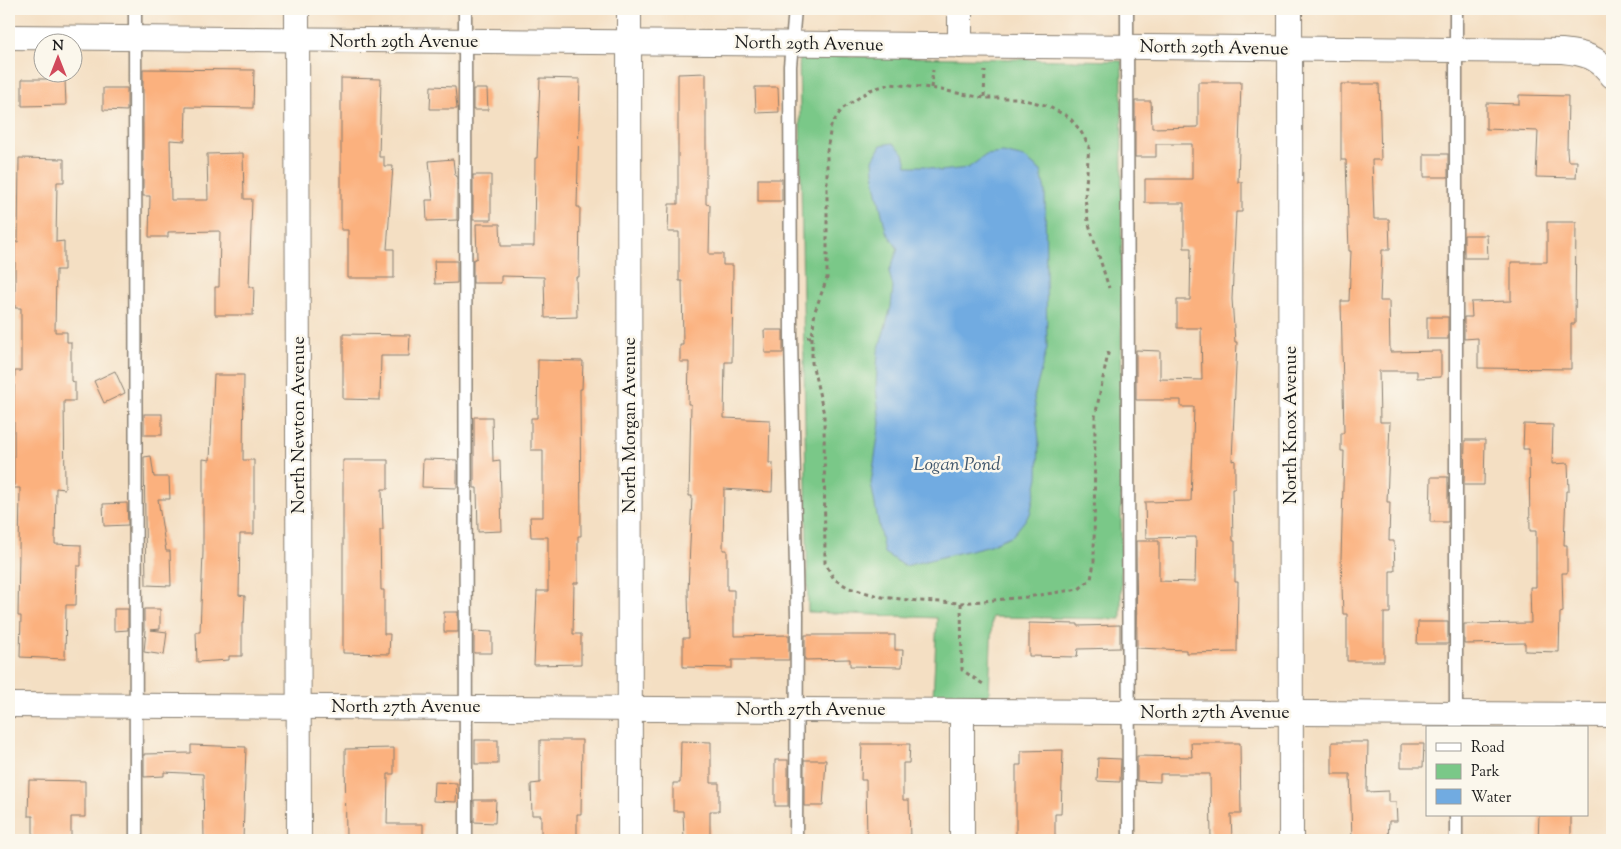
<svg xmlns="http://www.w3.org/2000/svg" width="1621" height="849" font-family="'Sorts Mill Goudy',serif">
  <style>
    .green { fill: #7ac888; stroke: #4b7252 }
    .water { fill: #71abe1; stroke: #46647e }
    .building { fill: #fbb17e }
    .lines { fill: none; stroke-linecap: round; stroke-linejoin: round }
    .lane-casing { stroke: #887e70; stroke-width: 15 }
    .street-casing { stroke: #887e70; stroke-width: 26 }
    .path { stroke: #887e70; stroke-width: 3; stroke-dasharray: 4 4; stroke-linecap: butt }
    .lane { stroke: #fff; stroke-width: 12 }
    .street { stroke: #fff; stroke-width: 24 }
    .labels { text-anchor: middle; stroke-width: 5; stroke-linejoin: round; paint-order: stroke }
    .street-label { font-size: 18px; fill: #1c1c1c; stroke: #fbf7ec }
    .water-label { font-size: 19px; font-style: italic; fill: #3e556b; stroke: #fbf7ec }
  </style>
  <rect width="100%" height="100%" fill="#fbf7ec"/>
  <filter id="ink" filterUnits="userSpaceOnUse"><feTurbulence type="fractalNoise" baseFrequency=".02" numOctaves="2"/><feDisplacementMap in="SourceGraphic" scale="10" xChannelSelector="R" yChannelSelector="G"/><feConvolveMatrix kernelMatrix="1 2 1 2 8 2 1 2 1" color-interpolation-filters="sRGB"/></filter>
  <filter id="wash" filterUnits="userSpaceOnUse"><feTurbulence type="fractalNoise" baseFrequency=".0096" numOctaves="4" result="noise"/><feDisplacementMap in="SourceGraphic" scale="20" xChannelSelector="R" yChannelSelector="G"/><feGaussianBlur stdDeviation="1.12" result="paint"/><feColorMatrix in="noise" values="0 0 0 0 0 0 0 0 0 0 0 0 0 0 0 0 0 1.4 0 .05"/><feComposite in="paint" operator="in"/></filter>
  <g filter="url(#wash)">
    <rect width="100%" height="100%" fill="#f4dfc3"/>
    <path class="green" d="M799,55l323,6 -1,558 -129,-2 -3,79 -56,1 4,-79 -129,-6z"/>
    <path class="water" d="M893,143l11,10 3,13h18l15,5 28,-3 18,-13 17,-2 22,5 16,13 4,20 2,157 -13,49 5,42 -1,38 -8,37 -17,21 -26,11 -82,20 -21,-13 -13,-70 9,-60 -4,-36 2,-35 13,-45 2,-20 -4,-15 9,-23 -12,-18 -11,-47 -2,-24 8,-15z"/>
    <g id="blocks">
      <g class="building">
        <path d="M143,69l111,1 -1,38 -67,-1 -1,34 -15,-1 1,60h37l-1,-46 36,-1 1,46h8l-3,88h5l-1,28h-38v-28h4l1,-56 -52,1v5h-19l1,-41h-7z"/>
        <path d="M706,73v131l4,1 -1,49h14v11h10l-1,97h-7l-1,56 46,2 -1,43h4l-1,29 -48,-3 -1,61h4v40h7v46l55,-1v25h-57v8l-49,-1v-29h6l-1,-47 4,-95h-3l2,-92h-3l1,-42h-9v-17h3l-1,-64h-3v-49h-11l1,-28h9v-130z"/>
        <path d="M341,78l40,1 -2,78h5v9h9l-6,83h7v29h-46v-48h-7z"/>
        <path d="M540,78l40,1 -3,128h3l-1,70h-3l1,40 -32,1 -1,-41 -43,-1v7h-28v-23l4,-2 -1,-34h24l1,22h33l1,-88h2z"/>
        <path d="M22,79h43l1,26 -44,1z"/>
        <path d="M1198,82h43l-3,100h4v30h-6l-4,87 3,43h2l-5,119 3,-1v29h-3l1,52h2v41h3l-1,70 -51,1v-3l-49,-2 -1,-107h23v40l36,1 1,-45 -50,1 -1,-36 46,-1 3,-94h-13v-7h-45v-50l24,1v28l42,1 -1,-52h-24v-28h13l1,-52h-7v-45h-39v-24h47v-35h-36v13h-21v-56h16l1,27 46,-1z"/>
        <path d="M1341,84h38l2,76h-9l2,59h15l1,31h-8l-2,51h9l1,51 51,-1v26l-24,1v-7h-38l1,51h10l-3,80h3l-1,39h5l1,30h-5v42h-6v48h-37v-47h-4l-2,-55 3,-108h-3v-18h3l-3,-132h8l2,-50h-2l-3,-91h-5z"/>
        <path d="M431,86l24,1 2,22h-27z"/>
        <path d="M755,87h23l1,25 -23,1z"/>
        <path d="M103,88h24v23l-24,-1z"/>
        <path d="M473,89h14l1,21h-15z"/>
        <path d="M1519,95l49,1 -1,55 1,10h9l-1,17 -40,-1 2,-46 -52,-2v-26l33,1z"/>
        <rect x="1424" y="154" width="24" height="23"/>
        <path d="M19,158l45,1v23h-7l-1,60 8,-1v29h-8l-1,62h12v10h4v39l4,1v19h-11l1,88 -9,-1 -1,56 26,1v21h-4l-1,39h-10l-1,54 -45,-2 1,-41h-3l2,-128h-6v-88l1,-29h6v-63h-6v-66h3z"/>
        <path d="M453,159l2,17h2v44l-30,1 -1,-21h7l-4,-39z"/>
        <rect x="473" y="175" width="18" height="45"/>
        <rect x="758" y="179" width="24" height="22"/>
        <path d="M1547,222h29l-1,102h-4v45l-93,-1v-30l-14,1v-22h8l-1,-15 40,-1v-39h36z"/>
        <path d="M1464,235h23l1,23h-24z"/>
        <path d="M434,261h23v22l-22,1z"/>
        <rect x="1427" y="317" width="21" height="22"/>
        <path d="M764,330h19v23h-18z"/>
        <path d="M343,334l67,1 -1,21h-28l-1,44 -37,-1z"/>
        <path d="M538,360l45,1 -1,28h-2l1,147h-3v47h-4l-1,51h8v30l-47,1 3,-74h11v-54h-17l-1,-20h13v-67h-12v-32h6z"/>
        <path d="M115,371l10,22 -21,10 -10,-22z"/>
        <path d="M214,375h30l-1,85h11v74h-14l-1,61 6,1 -1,27h-2v33h-13v4l-32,2 -1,-30h4l3,-80v-93l7,1z"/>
        <rect x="144" y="414" width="18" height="21"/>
        <path d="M474,417h18l1,44 7,-1 2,71 -24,1 -1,-44h-3z"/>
        <path d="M1524,424l29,1 -1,39 16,-1 1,28h-3l-2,54h3v28h-5l1,39 -3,1 -1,39 -34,-1v-8l-61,1v-20l67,-1 -1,-36h6v-56h-6l-1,-82h-6z"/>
        <path d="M1465,440h20l-1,45h-20z"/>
        <path d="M151,456l3,21h15l1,22h-12l8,52h4l1,35 -25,-1 -2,-128z"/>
        <path d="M423,459l34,1v28l-35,-1z"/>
        <path d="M343,460h45v29h-6l1,41h-3l1,60h3v44h6l-1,20 -46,-1z"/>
        <path d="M1431,477h17v45h-18z"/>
        <path d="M127,503l1,22 -24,1 -1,-22z"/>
        <path d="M114,609h14v21l-14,1z"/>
        <path d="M144,609h16v20l-9,1 16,2 -3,23 -20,-3 2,-22h-2z"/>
        <rect x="444" y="612" width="14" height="20"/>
        <path d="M1418,622h30v22h-31z"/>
        <path d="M1029,623l49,1v2l42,-1v23l-42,1 -1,8 -48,-1z"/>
        <path d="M474,631l18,1v21h-18z"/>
        <path d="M805,635h90v15h8l-1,17 -52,-1v-7l-45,1z"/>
        <rect x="475" y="740" width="23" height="24"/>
        <path d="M540,740h42l-1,74h-4v26h-36v-25h-9l-1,-31 9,-1z"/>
        <path d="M681,741l30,1v41h8v28h-9v29h-26l-1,-29h-10v-28h7z"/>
        <path d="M1332,742h36l-1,50 21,-1v11h8l1,19h-8l-1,19h-36l-2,-66h-18z"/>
        <path d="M1191,743h49l1,71h-10l1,26h-21l-1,-66h-50v8l-23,-1v-25l55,1z"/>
        <path d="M862,744h48l-1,19h-6v37h6l1,40h-43l-1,-60h-5z"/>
        <path d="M1401,744h23l-1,23h-22z"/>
        <path d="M191,745l55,2 -3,93h-39l-1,-66 -39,-2v4l-20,1v-23l47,-1z"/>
        <path d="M394,748v26h-6l-1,50h36v16h-77l-1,-91z"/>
        <path d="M1063,750l-2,64h-6v26h-39v-75h5v-14z"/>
        <path d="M1098,758l23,1 -1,23 -23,-1z"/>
        <rect x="775" y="760" width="13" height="46"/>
        <path d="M804,760h22l-3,46h-19z"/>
        <path d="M29,780l56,1v36h-14v23h-38v-24h-5z"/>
        <path d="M434,782l23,1 -1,19 -23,-1z"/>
        <path d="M474,800h22l-1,23 -21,-1z"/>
        <path d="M1539,815h32v25h-33z"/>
      </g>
    </g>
  </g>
  <g filter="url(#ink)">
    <use href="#blocks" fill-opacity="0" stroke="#887e70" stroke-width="1"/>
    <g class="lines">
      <defs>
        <g id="lane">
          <path d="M135,9l1,831"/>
          <path d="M465,9l1,831"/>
          <path d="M795,9l-5,57 1,271 6,279 -1,224"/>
          <path d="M1127,9l2,831"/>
          <path d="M1456,9v719"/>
          <path d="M1456,815v25"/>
        </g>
        <g id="street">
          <path d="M297,9l2,831"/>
          <path d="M629,9l1,831"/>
          <path d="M1290,9l1,831"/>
          <path d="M9,37c518,4 1035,9 1553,14 22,2 37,6 50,25"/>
          <path d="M960,46v-37"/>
          <path d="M9,705l1603,10"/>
          <path d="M962,711v129"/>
        </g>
      </defs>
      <use href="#lane" class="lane-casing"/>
      <use href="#street" class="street-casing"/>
      <g class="path">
        <path d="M931,88l2,-18"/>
        <path d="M984,97l1,-26"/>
        <path d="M807,337h5l3,-26 12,-33v-127l4,-25 11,-17 28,-19 20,-6 41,4 53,10h32l29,7 24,12 11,13 9,16 -4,52 3,23 21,67"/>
        <path d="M812,337v26l12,51 1,149 9,16 15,9 33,9 36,4 43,2 66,-6 52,-8 12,-10 3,-16 1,-146 14,-68"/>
        <path d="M961,603l1,67 24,16"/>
      </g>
      <use href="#lane" class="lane"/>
      <use href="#street" class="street"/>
    </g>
  </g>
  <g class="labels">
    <g class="street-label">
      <text x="404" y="47">North 29th Avenue</text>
      <text transform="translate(809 43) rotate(1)" y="6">North 29th Avenue</text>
      <text transform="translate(1214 47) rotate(1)" y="6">North 29th Avenue</text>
      <text transform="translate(298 425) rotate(-90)" y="6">North Newton Avenue</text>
      <text transform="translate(629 425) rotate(-90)" y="6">North Morgan Avenue</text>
      <text transform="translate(1290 425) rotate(-90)" y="6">North Knox Avenue</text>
      <text x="406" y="712">North 27th Avenue</text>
      <text x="811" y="715">North 27th Avenue</text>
      <text x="1215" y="718">North 27th Avenue</text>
    </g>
    <g class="water-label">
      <text x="957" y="470">Logan Pond</text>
    </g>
  </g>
  <rect width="1621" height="849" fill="none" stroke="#fbf7ec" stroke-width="30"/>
  <rect x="1426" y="726" width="162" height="90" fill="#fbf7ec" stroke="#a29f99"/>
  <rect x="1436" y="743" width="25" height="8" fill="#ffffff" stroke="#a29f99"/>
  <text x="1471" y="752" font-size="15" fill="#1c1c1c">Road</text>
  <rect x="1436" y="764" width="25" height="15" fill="#7ac888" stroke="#a29f99"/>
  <text x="1471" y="776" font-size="15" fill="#1c1c1c">Park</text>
  <rect x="1436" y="789" width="25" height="15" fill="#71abe1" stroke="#a29f99"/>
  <text x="1471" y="802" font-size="15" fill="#1c1c1c">Water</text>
  <g transform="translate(58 58)"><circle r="24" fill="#fbf7ec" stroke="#a29f99"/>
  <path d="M0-4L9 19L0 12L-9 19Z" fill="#d1495b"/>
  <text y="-8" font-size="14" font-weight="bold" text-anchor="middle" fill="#1c1c1c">N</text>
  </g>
</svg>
